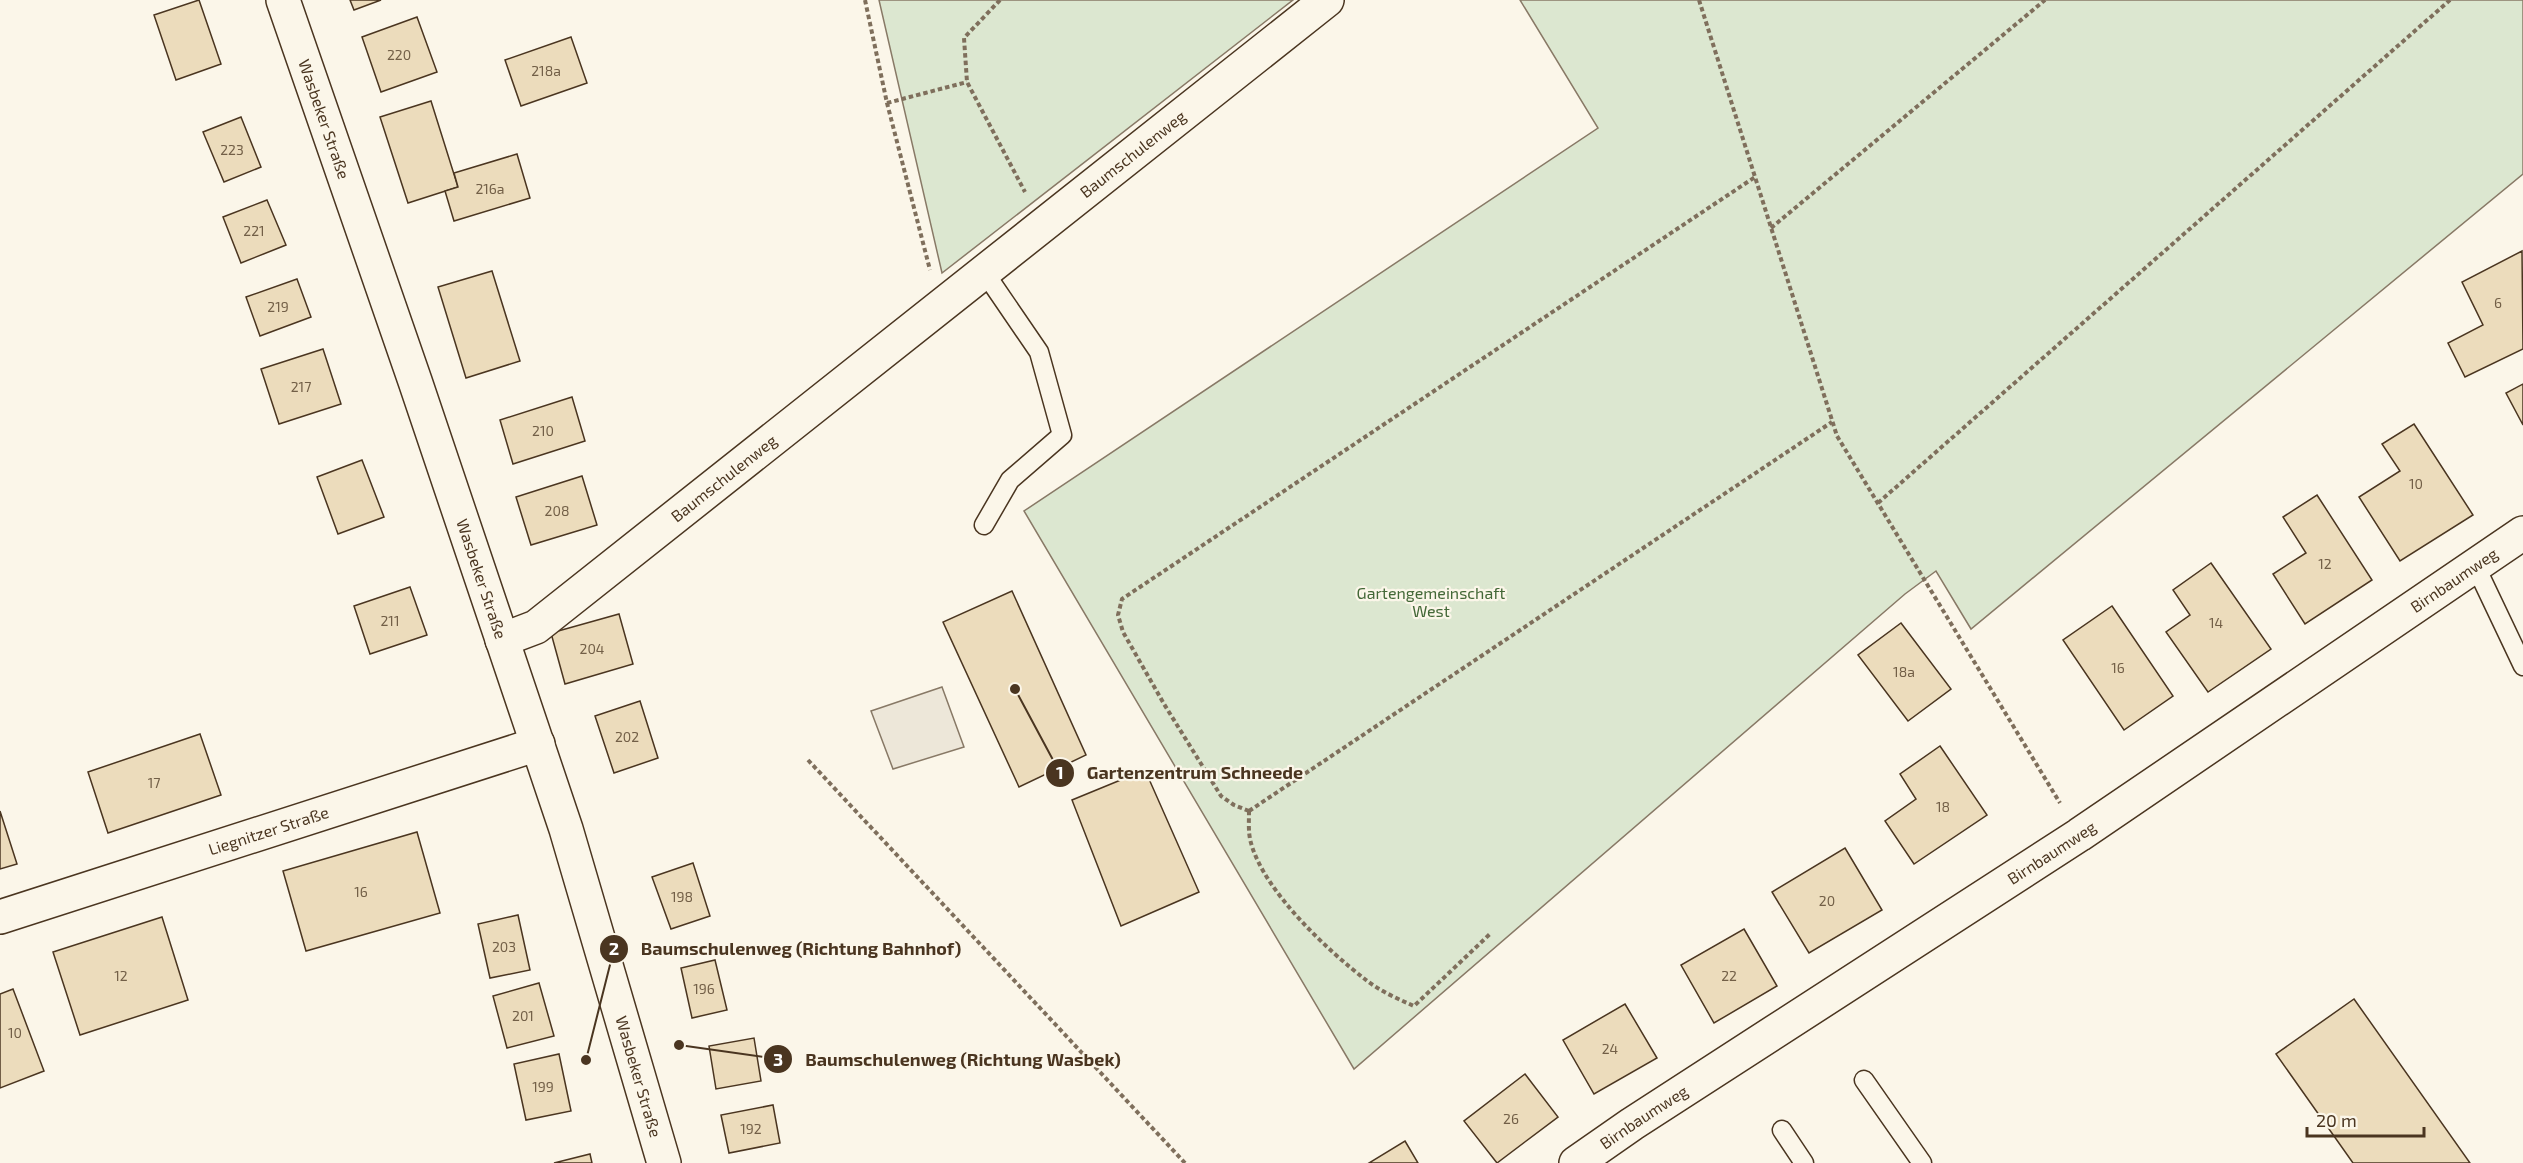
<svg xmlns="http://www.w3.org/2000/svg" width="2523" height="1163" font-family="'Exo 2',sans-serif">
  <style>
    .green { fill: #dce7d0; stroke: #887966; stroke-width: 1.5 }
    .parking { fill: #ede7d9; stroke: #887966; stroke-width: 1.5 }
    .building { fill: #ecdcbc; stroke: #4a3520; stroke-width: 1.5 }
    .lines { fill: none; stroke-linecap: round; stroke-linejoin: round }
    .lane-casing { stroke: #4a3520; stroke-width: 21 }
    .street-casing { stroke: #4a3520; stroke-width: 36 }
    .primary-casing { stroke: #4a3520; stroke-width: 36 }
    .path { stroke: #7f6f5c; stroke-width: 4; stroke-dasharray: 4.5 3; stroke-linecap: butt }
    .lane { stroke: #fbf6e9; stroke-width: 18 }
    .street { stroke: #fbf6e9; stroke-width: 33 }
    .primary { stroke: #fbf6e9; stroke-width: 33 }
    .labels { text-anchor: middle; stroke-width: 4.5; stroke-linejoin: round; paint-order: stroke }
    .number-label { font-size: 14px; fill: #725f47 }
    .street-label { font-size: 16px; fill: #4a3520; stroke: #fbf6e9 }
    .park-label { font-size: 16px; fill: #436837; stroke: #fbf6e9 }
    .leader { fill: none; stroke: #4a3520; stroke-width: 2 }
    .callout-dot { fill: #4a3520; stroke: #fbf6e9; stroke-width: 2 }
    .mark-label { font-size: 18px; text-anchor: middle; font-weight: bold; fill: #fff }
    .callout-label { font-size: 18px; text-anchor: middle; font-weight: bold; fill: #4a3520; stroke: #fbf6e9; stroke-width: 4.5; stroke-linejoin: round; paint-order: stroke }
  </style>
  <rect width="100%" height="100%" fill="#fbf6e9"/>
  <g class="green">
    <path d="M879,0h414l-351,273z"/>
    <path d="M1520,0h1003v174l-552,455 -35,-58 -31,23 -551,475 -330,-558 574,-383z"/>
  </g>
  <path class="parking" d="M942,687l22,60 -71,22 -22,-58z"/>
  <g class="building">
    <path d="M199,0l22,64 -45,16 -22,-65z"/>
    <path d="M350,0h31l-27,10z"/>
    <path d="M417,17l20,55 -56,20 -19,-55z"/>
    <path d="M571,37l16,46 -66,23 -16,-46z"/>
    <path d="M431,101l27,86 -50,16 -28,-86z"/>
    <path d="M241,117l20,50 -37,15 -21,-50z"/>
    <path d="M517,154l13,44 -76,23 -9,-30 13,-4 -4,-14z"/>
    <path d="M267,200l19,45 -45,18 -18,-46z"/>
    <path d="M2522,251l1,98 -58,28 -17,-34 35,-18 -21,-43z"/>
    <path d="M492,271l28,90 -54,17 -28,-91z"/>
    <path d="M297,279l14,38 -51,19 -14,-39z"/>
    <path d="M323,349l18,55 -62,20 -18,-55z"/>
    <path d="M2523,384v41l-17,-32z"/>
    <path d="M572,397l13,44 -72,23 -13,-44z"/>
    <path d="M2414,424l59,91 -73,46 -41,-64 41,-26 -18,-27z"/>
    <path d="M362,460l22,57 -46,17 -21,-57z"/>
    <path d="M582,476l15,49 -66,20 -15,-48z"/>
    <path d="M2317,495l55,85 -67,44 -32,-50 33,-21 -23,-36z"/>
    <path d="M2211,563l60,86 -63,43 -42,-60 24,-17 -17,-25z"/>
    <path d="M410,587l17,48 -57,19 -16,-48z"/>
    <path d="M1012,591l74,164 -67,32 -76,-165z"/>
    <path d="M2112,606l61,90 -49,34 -61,-90z"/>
    <path d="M619,614l14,50 -68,20 -14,-51z"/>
    <path d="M1901,623l50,66 -43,32 -50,-66z"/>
    <path d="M640,701l18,57 -44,15 -19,-57z"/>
    <path d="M200,734l21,61 -113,38 -20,-61z"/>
    <path d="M1940,746l47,69 -73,49 -29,-43 31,-22 -16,-25z"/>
    <path d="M1145,770l54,122 -78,34 -49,-126z"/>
    <path d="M0,811l17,53 -17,5z"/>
    <path d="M417,832l23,81 -134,38 -23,-80z"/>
    <path d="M1845,848l37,62 -73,43 -37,-61z"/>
    <path d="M693,863l17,53 -39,13 -19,-52z"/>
    <path d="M518,915l12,55 -40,8 -12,-54z"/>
    <path d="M162,917l26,83 -108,35 -27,-83z"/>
    <path d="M1744,929l33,57 -63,37 -33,-58z"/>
    <path d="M715,960l12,50 -35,8 -11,-50z"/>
    <path d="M539,983l15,53 -47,12 -14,-52z"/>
    <path d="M13,989l31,82 -44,17v-94z"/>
    <path d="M2354,999l116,164h-117l-77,-109z"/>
    <path d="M1625,1004l32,54 -63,36 -31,-54z"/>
    <path d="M754,1038l7,43 -45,8 -7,-43z"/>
    <path d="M559,1054l12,57 -45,9 -12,-56z"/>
    <path d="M1525,1074l33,43 -61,46 -33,-42z"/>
    <path d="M773,1105l7,38 -51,10 -8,-38z"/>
    <path d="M1405,1141l13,22h-49z"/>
    <path d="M590,1154l2,9h-38z"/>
  </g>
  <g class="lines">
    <defs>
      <g id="lane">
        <path d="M984,525l26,-45 52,-45 -23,-83 -54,-79"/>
        <path d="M2475,565l48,101"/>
        <path d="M1864,1080l58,83"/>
        <path d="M1782,1130l22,33"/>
      </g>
      <g id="street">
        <path id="s1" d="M502,640l34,-13 791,-627"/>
        <path id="s2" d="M0,917l538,-173"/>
        <path id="s3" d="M1576,1163l56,-39 447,-289 444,-302"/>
      </g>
      <g id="primary">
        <path id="s4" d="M283,0l132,381 151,448 98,334"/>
      </g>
    </defs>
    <use href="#lane" class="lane-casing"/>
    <use href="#street" class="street-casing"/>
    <use href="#primary" class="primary-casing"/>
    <g class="path">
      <path d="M865,0l22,103 43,167"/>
      <path d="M1000,0l-36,38 3,44 58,110"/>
      <path d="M1699,0l138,436 223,367"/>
      <path d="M887,103l80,-21"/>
      <path d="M1771,228l274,-228"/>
      <path d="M1878,503l572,-503"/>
      <path d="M808,760l377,403"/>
      <path d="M1249,811l-15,-6 -13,-9 -57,-92 -41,-72 -5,-17 4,-16 633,-422"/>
      <path d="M1249,811l583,-389"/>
      <path d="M1249,811c0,10 -1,22 2,32 13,48 76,107 115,137 14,11 32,19 48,26l77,-73"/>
    </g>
    <use href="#lane" class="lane"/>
    <use href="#street" class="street"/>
    <use href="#primary" class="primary"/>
  </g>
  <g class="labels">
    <g class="number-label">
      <text x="399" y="60">220</text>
      <text x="546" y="76">218a</text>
      <text x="232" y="155">223</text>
      <text x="490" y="194">216a</text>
      <text x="254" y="236">221</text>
      <text x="2498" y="308">6</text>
      <text x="278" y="312">219</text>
      <text x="301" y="392">217</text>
      <text x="543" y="436">210</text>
      <text x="2416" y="489">10</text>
      <text x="557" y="516">208</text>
      <text x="2325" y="569">12</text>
      <text x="390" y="626">211</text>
      <text x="2216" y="628">14</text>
      <text x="592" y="654">204</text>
      <text x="2118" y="673">16</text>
      <text x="1904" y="677">18a</text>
      <text x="627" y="742">202</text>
      <text x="154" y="788">17</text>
      <text x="1943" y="812">18</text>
      <text x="361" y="897">16</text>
      <text x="682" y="902">198</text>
      <text x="1827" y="906">20</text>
      <text x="504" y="952">203</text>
      <text x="121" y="981">12</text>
      <text x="1729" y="981">22</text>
      <text x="704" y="994">196</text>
      <text x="523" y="1021">201</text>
      <text x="15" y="1038">10</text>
      <text x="1610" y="1054">24</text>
      <text x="543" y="1092">199</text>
      <text x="1511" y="1124">26</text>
      <text x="751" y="1134">192</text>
    </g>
    <g class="street-label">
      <text dy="6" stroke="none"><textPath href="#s4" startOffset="126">Wasbeker Straße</textPath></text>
      <text dy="6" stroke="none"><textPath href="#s1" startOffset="798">Baumschulenweg</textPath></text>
      <text dy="6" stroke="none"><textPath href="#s1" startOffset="276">Baumschulenweg</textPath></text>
      <text dy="6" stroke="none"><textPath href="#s4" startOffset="612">Wasbeker Straße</textPath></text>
      <text dy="6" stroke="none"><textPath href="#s3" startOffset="1054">Birnbaumweg</textPath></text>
      <text dy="6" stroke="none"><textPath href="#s2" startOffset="282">Liegnitzer Straße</textPath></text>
      <text dy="6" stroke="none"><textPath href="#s3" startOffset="568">Birnbaumweg</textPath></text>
      <text dy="6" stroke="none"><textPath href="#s4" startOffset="1134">Wasbeker Straße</textPath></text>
      <text dy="6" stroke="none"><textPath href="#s3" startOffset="82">Birnbaumweg</textPath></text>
    </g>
    <g class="park-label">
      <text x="1431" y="599">Gartengemeinschaft<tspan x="1431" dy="18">West</tspan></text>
    </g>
  </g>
  <path class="leader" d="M1015 689L1060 773M586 1060L614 949M679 1045L778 1059"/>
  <g class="callout-dot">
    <circle cx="1015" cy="689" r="6"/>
    <circle cx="586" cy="1060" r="6"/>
    <circle cx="679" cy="1045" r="6"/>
    <circle cx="1060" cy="773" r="15"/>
    <circle cx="614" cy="949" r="15"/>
    <circle cx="778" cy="1059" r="15"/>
  </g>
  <g class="mark-label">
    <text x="1060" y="779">1</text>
    <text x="614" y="955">2</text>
    <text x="778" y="1066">3</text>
  </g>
  <g class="callout-label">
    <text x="1195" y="779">Gartenzentrum Schneede</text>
    <text x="801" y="955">Baumschulenweg (Richtung Bahnhof)</text>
    <text x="963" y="1066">Baumschulenweg (Richtung Wasbek)</text>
  </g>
  <path d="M2307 1127v9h117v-9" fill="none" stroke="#4a3520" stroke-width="3"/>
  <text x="2316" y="1127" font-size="18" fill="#4a3520" stroke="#fbf6e9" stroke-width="4.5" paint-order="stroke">20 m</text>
</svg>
